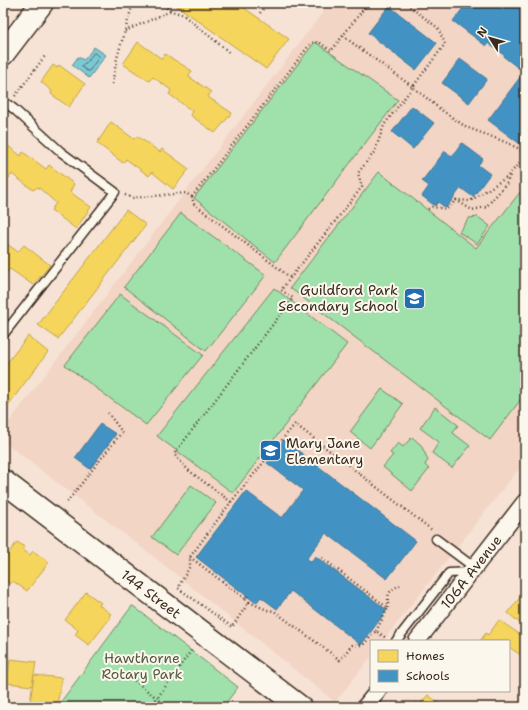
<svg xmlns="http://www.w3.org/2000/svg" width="528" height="710" font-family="'Shantell Sans',sans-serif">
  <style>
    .built { fill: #f2d5c5 }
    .green { fill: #a0e1ab; stroke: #6e8664 }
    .water { fill: #7acad6; stroke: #618a8c }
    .homes { fill: #f6d55c; stroke: #bea249 }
    .schools { fill: #4393c3; stroke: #417492 }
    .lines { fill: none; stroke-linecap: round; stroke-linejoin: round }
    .shore { stroke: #546a68; stroke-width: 1 }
    .service-casing { stroke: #3b2a1e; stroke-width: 11 }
    .minor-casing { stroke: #3b2a1e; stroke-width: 19 }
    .secondary-casing { stroke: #3b2a1e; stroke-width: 25 }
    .path { stroke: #3b2a1e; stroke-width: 2.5; stroke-dasharray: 1 3; stroke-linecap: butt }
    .service { stroke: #fbf7ec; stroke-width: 8 }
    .minor { stroke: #fbf7ec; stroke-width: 16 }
    .secondary { stroke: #fbf7ec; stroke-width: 22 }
    .labels { text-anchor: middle; stroke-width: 4; stroke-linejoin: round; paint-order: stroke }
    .poi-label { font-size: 14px; fill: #3b2a1e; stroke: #fbf7ec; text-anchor: end }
    .street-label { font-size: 14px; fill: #3b2a1e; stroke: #fbf7ec }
    .park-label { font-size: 14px; fill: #545841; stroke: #fbf7ec }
  </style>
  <rect width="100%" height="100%" fill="#f6e3d5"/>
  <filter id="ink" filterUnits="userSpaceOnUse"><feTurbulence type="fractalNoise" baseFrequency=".025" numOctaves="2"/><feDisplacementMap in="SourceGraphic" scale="8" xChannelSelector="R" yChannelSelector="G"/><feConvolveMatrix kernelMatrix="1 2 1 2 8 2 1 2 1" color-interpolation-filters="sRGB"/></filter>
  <g filter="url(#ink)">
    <path class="built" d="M330,3h195v458l-142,180h-12v16l-36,45 -177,-142 -155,-119v-11z"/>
    <g class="green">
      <path d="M315,42l83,58 -123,162 -81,-64z"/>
      <path d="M379,172l97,76 49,-62v208l-35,46 -200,-152z"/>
      <path d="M181,213l85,62 -60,76 -82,-64z"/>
      <path d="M478,217l12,9 -13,18 -18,-12 10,-14z"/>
      <path d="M274,288l73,56 -114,149 -76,-57z"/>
      <path d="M120,294l83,61 -57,70 -81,-60z"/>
      <path d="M382,389l21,15 -33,44 -20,-16z"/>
      <path d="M435,407l23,18 -5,8 17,13 -18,22 -20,-15 7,-11 -19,-14z"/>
      <path d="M412,437l9,8 7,15 -3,5 4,4 -17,22 -29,-24 10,-12 -3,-2 8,-10 5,4z"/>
      <path d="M191,485l25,18 -40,52 -24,-18z"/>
      <path d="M132,606h1l105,81 -15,20h-166z"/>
    </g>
    <path class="water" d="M94,47l12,8 -17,23 -17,-13 6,-8 6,3z"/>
    <g class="homes">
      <path d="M173,3h64l52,36 -23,30z"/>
      <path d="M138,42l24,17 3,-5 27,17 -4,5 23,16 -3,5 24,16 -17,20 -25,-18 2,-4 -23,-17 2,-4 -18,-13 -4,4 -26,-17z"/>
      <path d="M53,65l4,3 2,-3 26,19 -16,23 -18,-13 1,-3 -11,-9z"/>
      <path d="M111,122l23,17 3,-3 23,16 2,-3 27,20 -16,20 -21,-17 -3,4 -23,-17 -3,4 -26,-20z"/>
      <path d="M3,142l18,14 2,-4 23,17 3,-4 25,19 -4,8 21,15 -15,22 -25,-19 5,-7 -18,-16 -5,3 -21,-16 -3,4 -6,-5z"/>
      <path d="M126,210l20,15 -88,114 -20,-14z"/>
      <path d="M3,241l15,11 6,-7 26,20 -17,20 -23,-16 -5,5 -2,-1z"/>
      <path d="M28,336l20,16 -45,60v-44z"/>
      <path d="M17,542l8,5 -2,3 7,5 3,-4 16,11 -22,29 -14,-10 -2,3 -8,-5v-18z"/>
      <path d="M525,591v28l-4,5 -13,-11z"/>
      <path d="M86,592l15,11 -2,2 12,9 -2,2 2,1 -22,28 -14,-10 3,-5 -13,-10z"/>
      <path d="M499,620l26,18v20l-16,-11v-6h-29l6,-8 2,2z"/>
      <path d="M10,659l26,3 -4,24 -25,-3z"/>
      <path d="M34,675l28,3 -5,27 -27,-2z"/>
      <path d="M428,695l16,12h-32l4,-5 3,3z"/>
    </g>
    <g class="schools">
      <path d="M467,3h58v70l-21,-16 1,-1 -17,-13 -2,3 -33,-25z"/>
      <path d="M389,6l48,37 -21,27 -48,-37z"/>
      <path d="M460,59l27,20 -18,24 -27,-20z"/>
      <path d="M521,76l4,3v58l-5,7 -32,-24z"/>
      <path d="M412,106l22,17 -21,26 -21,-17z"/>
      <path d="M462,143l21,16 -5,6 12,9 -17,23 -12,-9 -15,20 -8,-6 -3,4 -13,-10 7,-10 -7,-5 23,-30 7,6z"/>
      <path d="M100,424l16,10 -26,35 -15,-11z"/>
      <path d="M284,440l132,101 -29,38 -61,-46 -19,25 4,4 4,-6 72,54 -26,35 -70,-54 -14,18 -16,-12 -5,6 -60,-46 50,-66 36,27 21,-28 -36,-27z"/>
    </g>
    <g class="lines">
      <path class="shore" d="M94,53l4,2 1,2 -10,14h-2l-5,-4v-2l5,-3z"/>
      <defs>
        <g id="service">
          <path d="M3,101l11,8 47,43 54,40 -112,143"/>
          <path d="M436,539l39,29"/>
          <path d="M396,641l53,-68 22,-1"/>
        </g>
        <g id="minor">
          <path d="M417,641l108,-139"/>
          <path d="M365,707l13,-16"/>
        </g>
        <g id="secondary">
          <path d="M3,54l39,-51"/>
          <path d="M3,481l297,226"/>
        </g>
      </defs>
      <use href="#service" class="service-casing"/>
      <use href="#minor" class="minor-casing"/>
      <use href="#secondary" class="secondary-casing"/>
      <g class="path">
        <path d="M160,3l11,8 11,3 47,38"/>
        <path d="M260,13l7,-10"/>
        <path d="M125,31l46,-20"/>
        <path d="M343,36l70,51 27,22 26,18 42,16 17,9"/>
        <path d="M112,84l5,-26 16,-55"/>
        <path d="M15,96l30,-40"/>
        <path d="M125,195l7,3 54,-5 6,4 2,7 97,74"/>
        <path d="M192,197l119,-154 8,-1 12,9 37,-48"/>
        <path d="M456,200l16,10 14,-3 21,-24 3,-8"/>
        <path d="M428,209l4,-2 15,2 9,-9 14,1 37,-24 18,-20"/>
        <path d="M67,502l55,-70 -14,-19"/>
        <path d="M231,502l-43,-32 -14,-16 119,-156 -12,-8 81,-103 -4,-14 17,-22 9,-26 61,-81 -7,-16 -33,-25"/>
        <path d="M190,557l55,42"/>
        <path d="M322,558l66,50 -12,23"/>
        <path d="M247,596l-2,3 4,3 -17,25 -54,-39 12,-22v-9l41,-55 64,-78 137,106"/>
        <path d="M249,602l18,8 7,1 66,49 12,-15h11l13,-14 10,7"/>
        <path d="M388,608c0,-15 -1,-16 12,-23"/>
        <path d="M134,672l-4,5 38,30"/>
        <path d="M146,707l9,-6 38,-53"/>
      </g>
      <use href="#service" class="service"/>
      <use href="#minor" class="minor"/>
      <use href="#secondary" class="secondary"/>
    </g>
  </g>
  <defs>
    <symbol id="school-square" viewBox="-11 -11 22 22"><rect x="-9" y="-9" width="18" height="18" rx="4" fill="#1f6fb2" stroke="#fbf7ec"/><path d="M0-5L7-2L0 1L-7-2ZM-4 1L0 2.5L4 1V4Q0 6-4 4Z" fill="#fff"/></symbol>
  </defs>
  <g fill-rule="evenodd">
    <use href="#school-square" x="402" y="286" width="25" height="25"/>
    <use href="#school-square" x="258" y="438" width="25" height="25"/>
  </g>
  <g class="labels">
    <g class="poi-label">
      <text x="398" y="295">Guildford Park<tspan x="398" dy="16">Secondary School</tspan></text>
      <text x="286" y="448" text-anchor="start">Mary Jane<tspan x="286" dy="16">Elementary</tspan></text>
    </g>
    <g class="street-label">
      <text transform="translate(471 572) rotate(-52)" y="5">106A Avenue</text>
      <text transform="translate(151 594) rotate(37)" y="5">144 Street</text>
    </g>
    <g class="park-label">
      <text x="142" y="663">Hawthorne<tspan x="142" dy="16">Rotary Park</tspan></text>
    </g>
  </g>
  <rect width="528" height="710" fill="none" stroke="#fbf7ec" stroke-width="16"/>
  <rect x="8" y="8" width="512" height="694" fill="none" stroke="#3b2a1e" stroke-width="1.5" filter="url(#ink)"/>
  <rect x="370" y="640" width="140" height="52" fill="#fbf7ec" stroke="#aea59a"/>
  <rect x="378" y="650" width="20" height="12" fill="#f6d55c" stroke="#aea59a"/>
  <text x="406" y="660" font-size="12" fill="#3b2a1e">Homes</text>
  <rect x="378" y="670" width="20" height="12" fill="#4393c3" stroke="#aea59a"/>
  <text x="406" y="680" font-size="12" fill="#3b2a1e">Schools</text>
  <g transform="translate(490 38) rotate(307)" stroke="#fbf7ec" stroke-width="3" paint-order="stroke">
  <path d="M0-3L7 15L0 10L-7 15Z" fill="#3b2a1e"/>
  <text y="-6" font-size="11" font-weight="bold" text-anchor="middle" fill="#3b2a1e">N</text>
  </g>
</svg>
